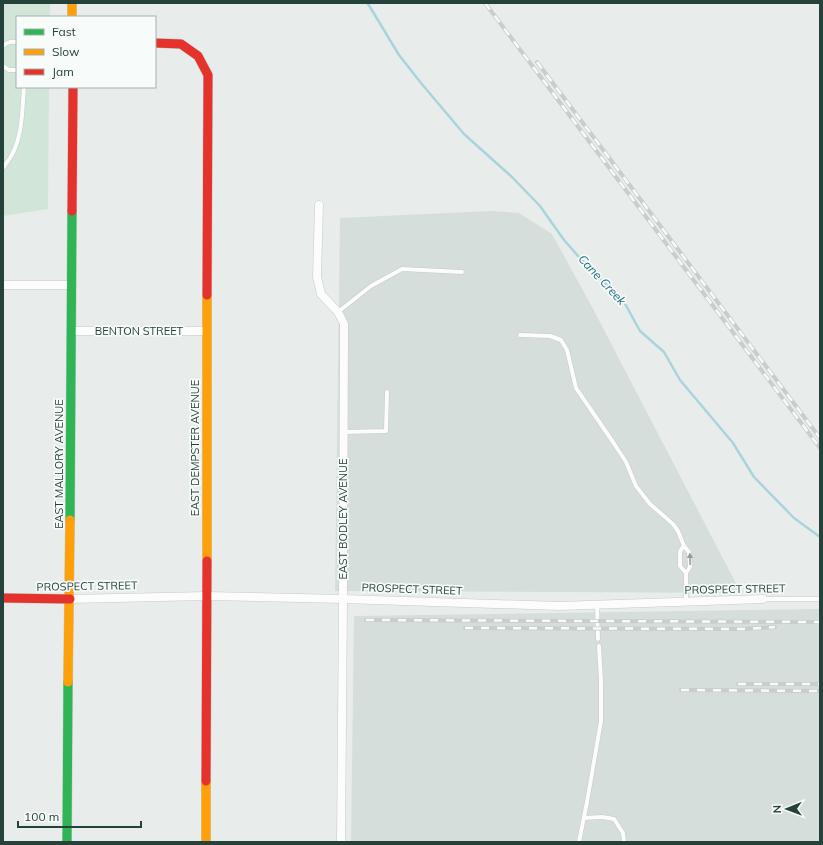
<svg xmlns="http://www.w3.org/2000/svg" width="823" height="845" font-family="Mulish,sans-serif">
  <style>
    .built { fill: #d6dedb }
    .green { fill: #d1e6d8 }
    .lines { fill: none; stroke-linecap: round; stroke-linejoin: round }
    .stream { stroke: #a9d4db; stroke-width: 2.5 }
    .lane-casing { stroke: #c5cac8; stroke-width: 5 }
    .street-casing { stroke: #c5cac8; stroke-width: 9 }
    .fast-casing { stroke: #c3cbc8; stroke-width: 10 }
    .slow-casing { stroke: #c3cbc8; stroke-width: 10 }
    .jam-casing { stroke: #c3cbc8; stroke-width: 10 }
    .lane { stroke: #fcfcfc; stroke-width: 4 }
    .street { stroke: #fcfcfc; stroke-width: 8 }
    .fast { stroke: #30b455; stroke-width: 9 }
    .slow { stroke: #ff9f0a; stroke-width: 9 }
    .jam { stroke: #e5322d; stroke-width: 9 }
    .rail-casing { stroke: #c9cdcc; stroke-width: 4 }
    .rail { stroke: #f7fbf9; stroke-width: 2.5; stroke-dasharray: 8; stroke-linecap: butt }
    .oneway { fill: #909f9b }
    .labels { text-anchor: middle; stroke-width: 3.5; stroke-linejoin: round; paint-order: stroke }
    .street-label { font-size: 11px; fill: #24423a; stroke: #f7fbf9 }
    .water-label { font-size: 12px; font-style: italic; fill: #1c6f80; stroke: #f7fbf9 }
  </style>
  <rect width="100%" height="100%" fill="#e8edeb"/>
  <g class="built">
    <path d="M491,211l28,2 33,21 39,71 150,288 -406,-2 5,-373z"/>
    <path d="M820,609v233h-469l3,-226z"/>
  </g>
  <path class="green" d="M3,3h47v14h-33v70h32l-1,122 -45,7z"/>
  <g class="lines">
    <path class="stream" d="M367,3l3,4 29,48 22,28 43,51 48,43 28,29 24,34 22,25 37,35 17,31 24,21 16,28 53,63 21,34 40,41 26,19"/>
    <defs>
      <g id="lane">
        <path d="M3,46c4,-4 8,-5 14,-4"/>
        <path d="M3,66l6,4h8"/>
        <path d="M3,168c2,-3 5,-7 7,-10 13,-21 12,-47 14,-71"/>
        <path d="M338,312l33,-26 31,-17 60,3"/>
        <path d="M520,335l30,1 11,4 6,10 9,38 37,54 13,20 10,24 14,18 23,20 5,7 6,15 5,6 1,15 -4,6v29"/>
        <path d="M344,432l42,-1 1,-39"/>
        <path d="M684,546l-4,5v15l6,7"/>
        <path d="M763,599h57"/>
        <path d="M597,605l1,34"/>
        <path d="M584,818l18,-1 12,2 9,14 1,9"/>
        <path d="M579,842l8,-40 14,-81v-40l-2,-35"/>
      </g>
      <g id="street">
        <path d="M319,205l-2,72 4,17 17,18 6,12 -1,275 -2,243"/>
        <path d="M3,285h69"/>
        <path d="M72,331h135"/>
        <path d="M70,599l137,-3 136,3 216,7 204,-7"/>
      </g>
      <g id="fast">
        <path d="M70,520l2,-309"/>
        <path d="M67,842l1,-160"/>
      </g>
      <g id="slow">
        <path d="M72,3v14"/>
        <path d="M207,561v-266"/>
        <path d="M68,682l2,-162"/>
        <path d="M206,842v-61"/>
      </g>
      <g id="jam">
        <path d="M155,43l26,1 17,12 10,19 -1,220"/>
        <path d="M72,211l1,-124"/>
        <path d="M3,598l67,1"/>
        <path d="M206,781l1,-220"/>
      </g>
    </defs>
    <use href="#lane" class="lane-casing"/>
    <use href="#street" class="street-casing"/>
    <use href="#fast" class="fast-casing"/>
    <use href="#slow" class="slow-casing"/>
    <use href="#jam" class="jam-casing"/>
    <use href="#lane" class="lane"/>
    <use href="#street" class="street"/>
    <use href="#fast" class="fast"/>
    <use href="#slow" class="slow"/>
    <use href="#jam" class="jam"/>
    <defs>
      <g id="rail">
        <path d="M485,3l335,445"/>
        <path d="M537,62l283,376"/>
        <path d="M366,620l454,2"/>
        <path d="M465,628l279,1 31,-2"/>
        <path d="M738,684h82"/>
        <path d="M681,690l139,1"/>
      </g>
    </defs>
    <use href="#rail" class="rail-casing"/>
    <use href="#rail" class="rail"/>
  </g>
  <defs><path id="oneway-solid" d="M-6-.8H1V-3.2L6.5 0L1 3.2V.8H-6Z"/></defs>
  <use class="oneway" href="#oneway-solid" transform="translate(690 559) rotate(-91)"/>
  <g class="labels">
    <g class="street-label">
      <text x="139" y="335">BENTON STREET</text>
      <text transform="translate(195 448) rotate(-90)" y="4">EAST DEMPSTER AVENUE</text>
      <text transform="translate(59 464) rotate(-90)" y="4">EAST MALLORY AVENUE</text>
      <text transform="translate(343 519) rotate(-90)" y="4">EAST BODLEY AVENUE</text>
      <text transform="translate(87 586) rotate(-1)" y="4">PROSPECT STREET</text>
      <text transform="translate(412 589) rotate(2)" y="4">PROSPECT STREET</text>
      <text transform="translate(735 589) rotate(-1)" y="4">PROSPECT STREET</text>
    </g>
    <g class="water-label">
      <text transform="translate(602 280) rotate(47)" y="4">Cane Creek</text>
    </g>
  </g>
  <rect width="823" height="845" fill="none" stroke="#24423a" stroke-width="8"/>
  <rect x="16" y="16" width="140" height="72" fill="#f7fbf9" stroke="#a3b1ad"/>
  <rect x="24" y="29" width="20" height="6" fill="#30b455" stroke="#a3b1ad"/>
  <text x="52" y="36" font-size="12" fill="#24423a">Fast</text>
  <rect x="24" y="49" width="20" height="6" fill="#ff9f0a" stroke="#a3b1ad"/>
  <text x="52" y="56" font-size="12" fill="#24423a">Slow</text>
  <rect x="24" y="69" width="20" height="6" fill="#e5322d" stroke="#a3b1ad"/>
  <text x="52" y="76" font-size="12" fill="#24423a">Jam</text>
  <g transform="translate(787 809) rotate(269)" stroke="#f7fbf9" stroke-width="3" paint-order="stroke">
  <path d="M0-3L7 15L0 10L-7 15Z" fill="#24423a"/>
  <text y="-6" font-size="11" font-weight="bold" text-anchor="middle" fill="#24423a">N</text>
  </g>
  <path d="M18 821v6h123v-6" fill="none" stroke="#24423a" stroke-width="2"/>
  <text x="24" y="821" font-size="12" fill="#24423a" stroke="#f7fbf9" stroke-width="3" paint-order="stroke">100 m</text>
</svg>
